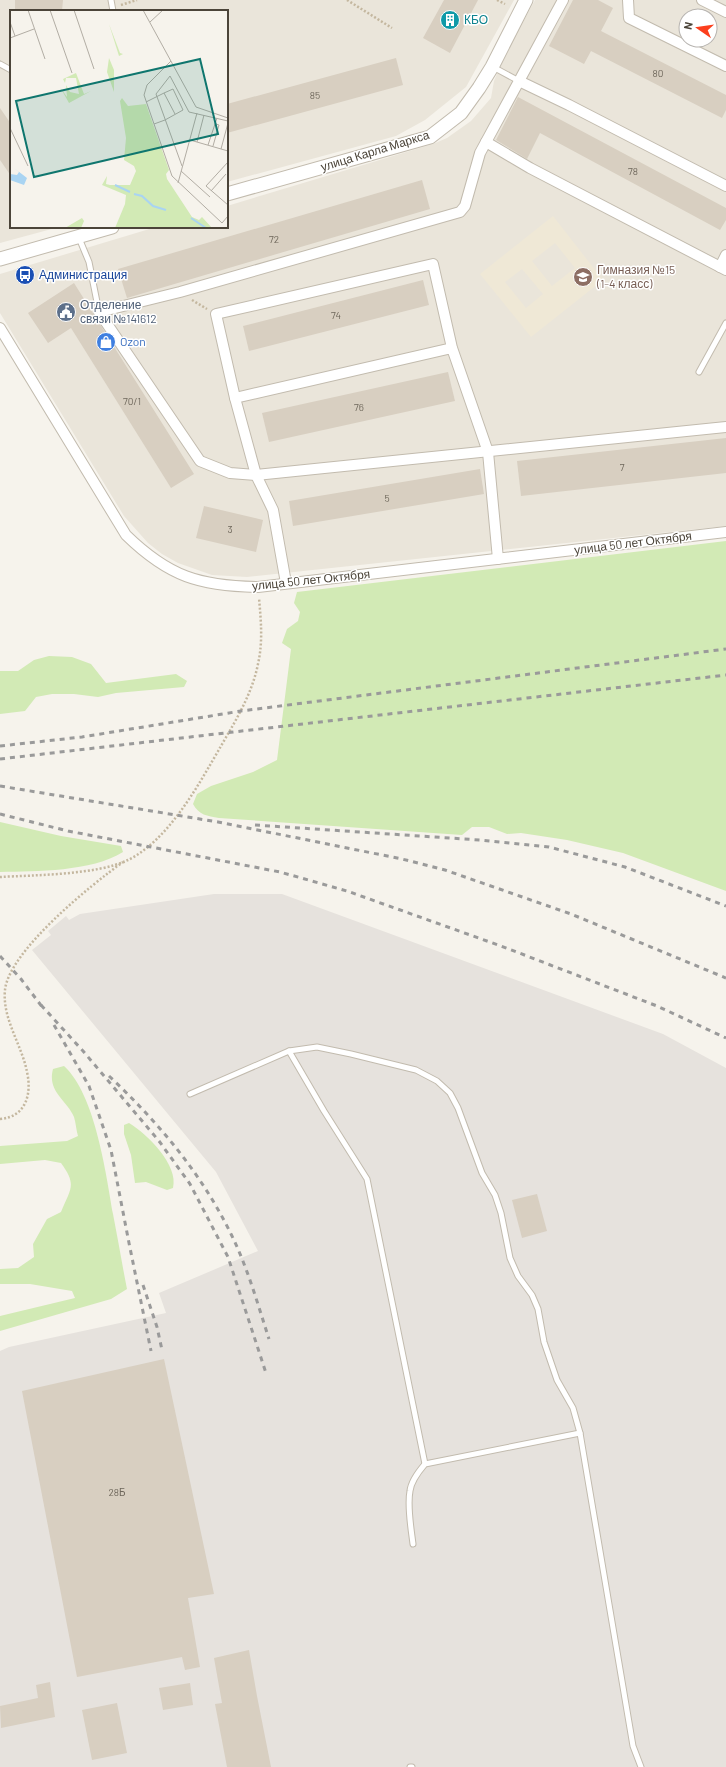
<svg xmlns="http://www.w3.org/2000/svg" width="726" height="1767" font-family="Barlow,sans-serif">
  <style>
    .residential { fill: #eae5da; fill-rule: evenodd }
    .industrial { fill: #e6e2dd }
    .education { fill: #efe8d6; fill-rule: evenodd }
    .green { fill: #d2eab5 }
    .building { fill: #d8cfc1 }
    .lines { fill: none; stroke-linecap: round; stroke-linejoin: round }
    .service-casing { stroke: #c2bbae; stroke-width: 7 }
    .minor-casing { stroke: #c2bbae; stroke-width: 12 }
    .tertiary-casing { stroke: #c2bbae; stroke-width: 15 }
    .path { stroke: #c4b79f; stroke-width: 2.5; stroke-dasharray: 2 2; stroke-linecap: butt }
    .service { stroke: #fff; stroke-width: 5 }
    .minor { stroke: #fff; stroke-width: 10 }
    .tertiary { stroke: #fff; stroke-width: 13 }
    .rail { stroke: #9a9a9a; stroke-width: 3; stroke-dasharray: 5 5; stroke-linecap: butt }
    .labels { text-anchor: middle; stroke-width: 3; stroke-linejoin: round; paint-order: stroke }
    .number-label { font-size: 10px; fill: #6e675b }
    .culture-label { font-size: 12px; fill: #0d838f; stroke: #fff; text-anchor: start }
    .street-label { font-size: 12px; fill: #4b4439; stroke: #fff }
    .education-label { font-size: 12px; fill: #785e54; stroke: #fff; text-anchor: start }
    .transit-label { font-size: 12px; fill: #164399; stroke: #fff; text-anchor: start }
    .service-label { font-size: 12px; fill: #4e5e75; stroke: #fff; text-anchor: start }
    .shop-label { font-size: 12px; fill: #366cbe; stroke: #fff; text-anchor: start }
    .inset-river { fill: none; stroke: #a9d4f2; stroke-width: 2 }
    .inset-road { fill: none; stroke: #b2ada4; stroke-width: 1 }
    .view { fill: #0f766e; fill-opacity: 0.15; stroke: #0f766e; stroke-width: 2 }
    .inset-edge { fill: none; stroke: #4b4439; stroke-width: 2 }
  </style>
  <rect width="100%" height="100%" fill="#f6f3ec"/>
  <g class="residential">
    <path d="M0,0h514l-48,87 -41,33 -29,16 -169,46v-171h-216v216h48l-59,16z"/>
    <path d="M535,0h191v526l-479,51 -35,-2 -34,-12 -16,-9 -14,-11 -24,-27 -124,-203v-39l156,-47h71v-21l206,-62 14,-6 24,-17 20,-23 3,-17 11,-26zM686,16h24v24h-24z"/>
  </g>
  <path class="industrial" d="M214,894h68l381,140 63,34v699h-726v-416l9,-4 157,-34 -7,-20 99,-42 -42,-79 -184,-222 19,-15 -3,-4 18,-15 3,4 11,-6z"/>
  <path class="education" d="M553,216l50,64 -72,57 -51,-63zM555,243l20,25 -23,18 -20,-25zM522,269l21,25 -17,14 -21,-26z"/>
  <g class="green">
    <path d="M726,541v350l-103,-38 -56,-13 -46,-7 -14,1 -18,-7h-17l-10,8 -243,-17c-12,-2 -20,-3 -26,-14l4,-10 14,-8 42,-14 24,-12 14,-111 -9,-6 5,-14 11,-8 2,-9 -6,-9 3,-11z"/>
    <path d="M49,656l23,1 19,7 15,19 70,-9 11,7 -3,6 -68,6 -18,4 -24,-3h-22l-16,3 -11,14 -25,3v-43h18l16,-11z"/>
    <path d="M0,822l61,14 60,10 2,6c-32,20 -86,19 -123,20z"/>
    <path d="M64,1066c31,28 42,107 49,148 5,25 9,50 14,75l-16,10 -111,32v-15l75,-18 -3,-7 -42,-7h-30v-15l18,-1 16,-11 -1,-13 14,-25 14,-7c10,-24 16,-27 0,-49l-16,-3 -45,4v-18l67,-5 11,-5c-2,-6 -2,-13 -4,-19 -8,-18 -27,-25 -21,-48z"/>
    <path d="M129,1123c18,11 50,42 44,65l-6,2 -21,-8 -11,1 -4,-28 -7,-21v-9z"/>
  </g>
  <g class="building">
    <path d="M15,0h48l-1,11 -47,-2z"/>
    <path d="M444,0h34l-28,53 -27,-15z"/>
    <path d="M573,0h25l15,8 -12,23 125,64v15l-4,8 -131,-67 -7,13 -35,-18z"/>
    <path d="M396,58l7,27 -176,48v-29z"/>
    <path d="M518,97l208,111v12l-6,10 -180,-97 -13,26 -31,-19z"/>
    <path d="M0,108l11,16v52l-11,-16z"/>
    <path d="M422,180l8,29 -303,89 -9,-29z"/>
    <path d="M423,280l6,25 -180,46 -6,-25z"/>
    <path d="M74,283l120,191 -23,14 -100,-160 -23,15 -20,-30z"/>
    <path d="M448,372l7,29 -186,41 -7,-29z"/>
    <path d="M726,438v35l-205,23 -4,-35z"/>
    <path d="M480,469l4,25 -191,32 -4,-25z"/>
    <path d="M204,506l59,14 -7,32 -60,-14z"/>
    <path d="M537,1194l10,37 -25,7 -10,-38z"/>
    <path d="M164,1359l50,235 -26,4 12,69 -15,3 -3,-13 -105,20 -55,-286z"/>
    <path d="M249,1650l8,46 14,71h-44l-12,-63 7,-1 -8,-45z"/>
    <path d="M50,1682l5,35 -54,11 -1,-22 38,-8 -2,-13z"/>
    <path d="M190,1683l3,22 -30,5 -4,-22z"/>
    <path d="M117,1703l10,50 -35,7 -10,-50z"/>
  </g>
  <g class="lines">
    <defs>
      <g id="service">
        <path d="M111,0l2,11"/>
        <path d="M0,64l11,6"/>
        <path d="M493,67l26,14"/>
        <path d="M79,238l10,24 10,50"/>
        <path d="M699,372l27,-49"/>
        <path d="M289,1051l35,60 43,68 58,285"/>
        <path d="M190,1094l99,-43 28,-4 34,7 65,16 21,11 13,12 8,15 24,65 13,22 6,18 9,45 8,18 14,19 6,14 6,33 13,38 16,28 7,25 53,313 8,21"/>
        <path d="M413,1544c-2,-16 -6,-38 -3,-53 1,-10 9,-20 15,-27l155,-31"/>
        <path d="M410,1767h2"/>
      </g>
      <g id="minor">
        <path d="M563,0l-83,153 -15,53 -5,6 -280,80 -81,20 101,149 30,12 26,2 470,-48"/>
        <path d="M628,0l1,18 97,48"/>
        <path d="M702,0l24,12"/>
        <path d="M519,81l50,24 157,81"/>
        <path d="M486,142l44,26 196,102"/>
        <path d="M720,267l6,-12"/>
        <path d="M0,328l126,207c43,42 74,51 132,52l468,-55"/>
        <path d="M452,348l-217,50 -19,-84 217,-50 19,84 36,104 10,107"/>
        <path d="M235,398l21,77 17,35 13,73"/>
      </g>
      <g id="tertiary">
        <path d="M227,194l203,-57 31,-24 18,-25 13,-21 34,-67"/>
        <path d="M0,259l112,-32"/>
      </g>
    </defs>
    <use href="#service" class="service-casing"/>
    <use href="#minor" class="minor-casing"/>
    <use href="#tertiary" class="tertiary-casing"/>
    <g class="path">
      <path d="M347,0l45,28"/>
      <path d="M497,0l8,4"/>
      <path d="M121,5l16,-5"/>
      <path d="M192,300l15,9"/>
      <path d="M0,877c35,-2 97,-2 128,-17 41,-20 71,-76 93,-114 15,-26 31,-52 37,-82 5,-22 3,-43 1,-66"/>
      <path d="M0,1119c26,-2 32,-25 27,-47 -5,-27 -25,-53 -22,-82 4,-39 86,-105 118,-128"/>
    </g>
    <use href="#service" class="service"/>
    <use href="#minor" class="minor"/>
    <use href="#tertiary" class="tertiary"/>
    <g class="rail">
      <path d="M0,746l82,-9 159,-26 485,-62"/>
      <path d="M0,759l726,-84"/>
      <path d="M0,786l218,36 184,37 43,11 126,44 155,64"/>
      <path d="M0,814l68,17 212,41 67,19 154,55 156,60 69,32"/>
      <path d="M255,825l225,15 69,7 76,20 101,39"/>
      <path d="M0,956l21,23 22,29"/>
      <path d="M41,1005l42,46 76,90 31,43 38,73 38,116"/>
      <path d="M54,1025l35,61 22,64 18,93 22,108"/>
      <path d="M109,1076c50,47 93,98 123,160 16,33 26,69 37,103"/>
      <path d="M143,1285l14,42 5,23"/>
    </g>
  </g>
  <defs>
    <symbol id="building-disc" viewBox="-11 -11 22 22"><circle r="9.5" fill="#0f9aa8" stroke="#fff"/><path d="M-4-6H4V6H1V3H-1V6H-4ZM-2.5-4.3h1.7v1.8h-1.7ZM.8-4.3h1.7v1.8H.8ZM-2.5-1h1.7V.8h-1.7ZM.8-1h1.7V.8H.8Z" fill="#fff"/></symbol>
    <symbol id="bus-disc" viewBox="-11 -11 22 22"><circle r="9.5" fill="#1a4fb4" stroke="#fff"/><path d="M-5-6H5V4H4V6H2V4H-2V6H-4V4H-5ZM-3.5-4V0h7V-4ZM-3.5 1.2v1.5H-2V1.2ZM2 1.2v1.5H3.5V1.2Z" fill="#fff"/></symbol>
    <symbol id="school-disc" viewBox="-11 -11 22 22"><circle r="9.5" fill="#8d6e63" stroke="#fff"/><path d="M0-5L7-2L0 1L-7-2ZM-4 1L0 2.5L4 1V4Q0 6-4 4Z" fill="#fff"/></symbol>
    <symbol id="civic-disc" viewBox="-11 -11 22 22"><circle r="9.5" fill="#5c6f8a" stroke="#fff"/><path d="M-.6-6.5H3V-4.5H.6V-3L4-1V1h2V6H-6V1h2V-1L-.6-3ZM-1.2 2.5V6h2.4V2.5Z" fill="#fff"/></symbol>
    <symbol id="shop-disc" viewBox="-11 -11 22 22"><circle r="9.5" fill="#3f7fe0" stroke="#fff"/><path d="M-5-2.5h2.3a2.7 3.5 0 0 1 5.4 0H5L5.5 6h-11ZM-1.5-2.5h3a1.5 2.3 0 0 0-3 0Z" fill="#fff"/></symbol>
  </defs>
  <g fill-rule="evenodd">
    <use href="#building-disc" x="439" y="9" width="22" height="22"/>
    <use href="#bus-disc" x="14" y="264" width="22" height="22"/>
    <use href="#school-disc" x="572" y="266" width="22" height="22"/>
    <use href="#civic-disc" x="55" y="301" width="22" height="22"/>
    <use href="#shop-disc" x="95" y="331" width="22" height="22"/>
  </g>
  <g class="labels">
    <g class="number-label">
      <text x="658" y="77">80</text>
      <text x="315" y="99">85</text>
      <text x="633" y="175">78</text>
      <text x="274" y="243">72</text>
      <text x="336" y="319">74</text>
      <text x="132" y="405">70/1</text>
      <text x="359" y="411">76</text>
      <text x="622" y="471">7</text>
      <text x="387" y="502">5</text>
      <text x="230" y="533">3</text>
      <text x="117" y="1496">28Б</text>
    </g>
    <g class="culture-label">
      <text x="464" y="24">КБО</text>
    </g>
    <g class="street-label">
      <text transform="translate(375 151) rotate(-17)" y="4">улица Карла Маркса</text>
      <text transform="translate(633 543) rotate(-7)" y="4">улица 50 лет Октября</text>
      <text transform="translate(311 580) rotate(-6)" y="4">улица 50 лет Октября</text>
    </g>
    <g class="education-label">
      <text x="597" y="274">Гимназия №15<tspan x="597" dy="14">(1-4 класс)</tspan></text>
    </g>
    <g class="transit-label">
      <text x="39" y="279">Администрация</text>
    </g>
    <g class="service-label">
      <text x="80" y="309">Отделение<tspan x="80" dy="14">связи №141612</tspan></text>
    </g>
    <g class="shop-label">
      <text x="120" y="346">Ozon</text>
    </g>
  </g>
  <g transform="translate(10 10)">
    <rect width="218" height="218" fill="#f6f3ec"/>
    <path d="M99,14l11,29 3,1 -4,2zM99,48l5,12v22l-7,-20zM66,63l8,21 7,-3 -22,12 -9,-16 7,10 -1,-12 4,7 9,2 -3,-16h-10l-1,5 -2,-4zM112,88l6,8 18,-2 23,66 -3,4 1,5 25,38 7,3 3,-3 10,11h-97l10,-24 1,-9 -24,-10 5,-9 -1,8 4,1h20l6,-14 -2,-5 -10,-6 2,-22 -6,-37zM72,208l2,3 -3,7h-16z" fill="#d2eab5"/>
    <path d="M4,158l13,10 -3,7 -14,-5v-6l7,1 2,-3z" fill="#a9d4f2"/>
    <path class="inset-river" d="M105,175l15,7M124,184l8,2 11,10 13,4M181,208l15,10"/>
    <path class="inset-road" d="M18,0l17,49M40,0l22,63M64,0l20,59M133,0l53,97 32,11M0,12l5,14M140,12l13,-12M0,28l24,-9M161,51l-24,24 -3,10 28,81 50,47 6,-7M136,92l18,-9M144,114l11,-4 18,-10 -10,-21 -9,4 11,21M0,118l18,38M180,130l38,11M187,132l7,-27M198,135l9,-27M203,136l6,-21 -3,-1M211,139l7,-26M218,152l-22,24 22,19M172,156l-26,-72 14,-18 19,36 39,9M171,161l29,26M168,173l19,-70M201,181l15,-17"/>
    <path class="view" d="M190,49l18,75 -184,43 -18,-76z"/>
    <rect width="218" height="218" class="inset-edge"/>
  </g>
  <g transform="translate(698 28) rotate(283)"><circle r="19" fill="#ffffff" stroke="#b7b4b0"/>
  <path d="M0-3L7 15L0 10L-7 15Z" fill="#fc3f1d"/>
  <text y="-6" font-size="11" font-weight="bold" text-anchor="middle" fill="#4b4439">N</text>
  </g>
</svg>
